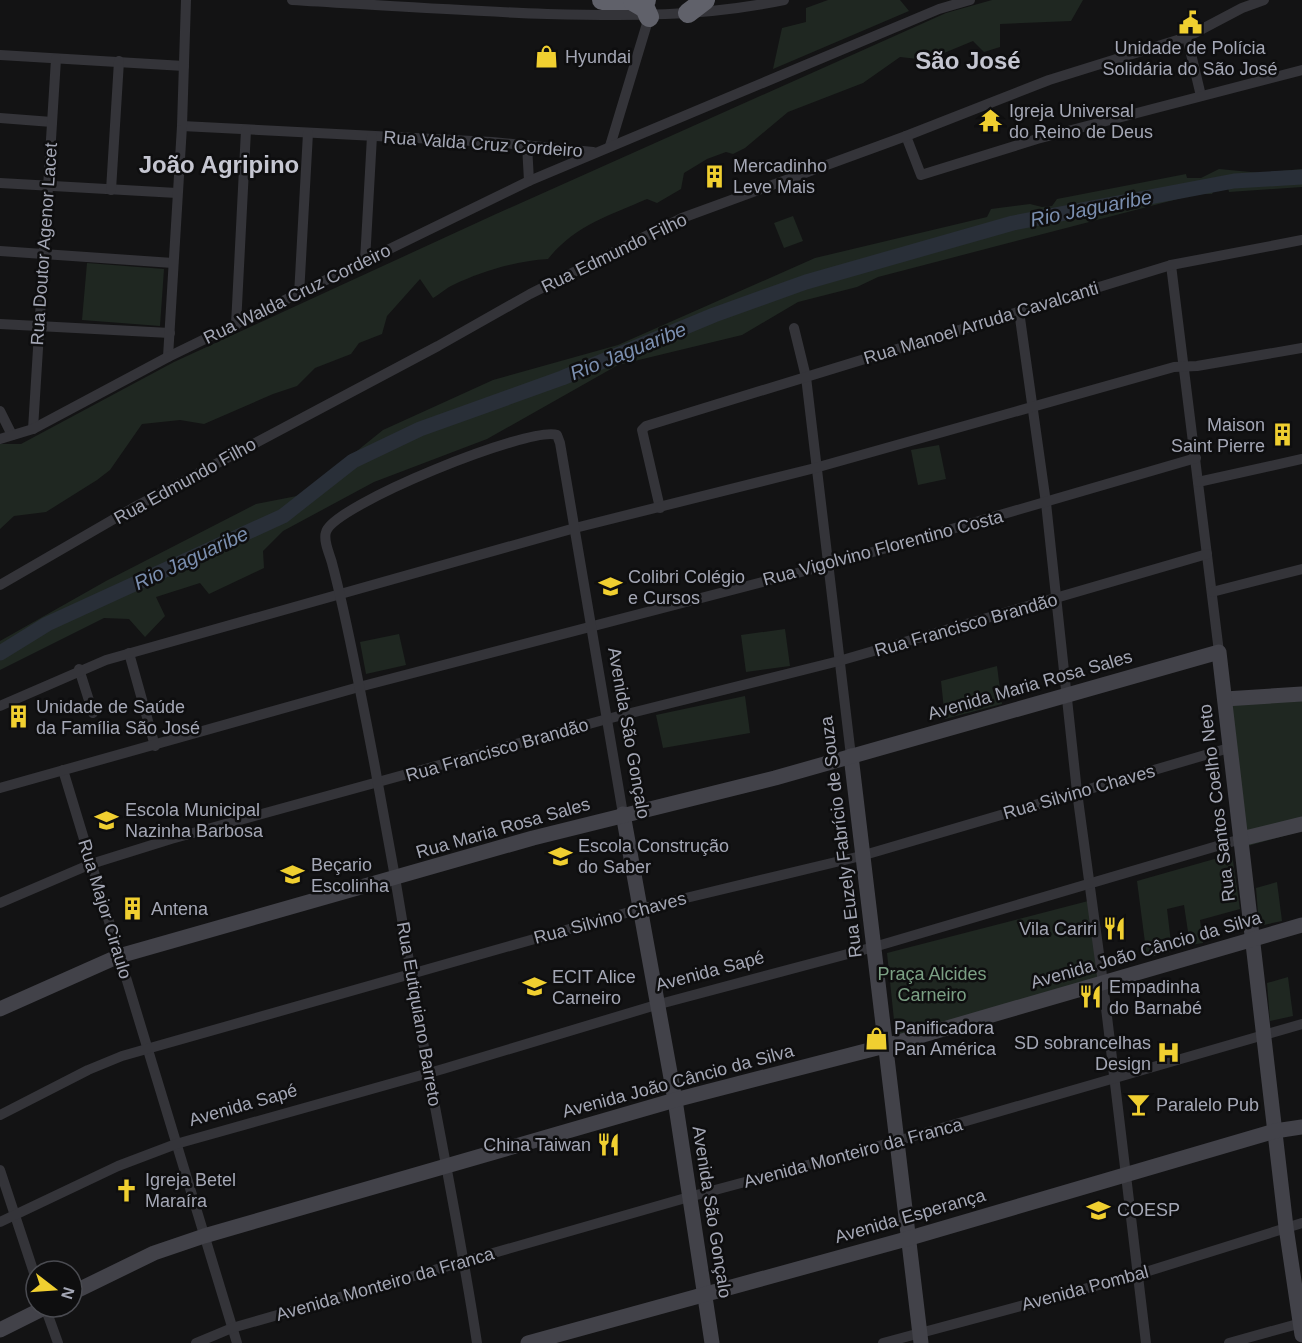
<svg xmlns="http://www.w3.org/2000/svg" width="1302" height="1343" font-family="Helvetica,sans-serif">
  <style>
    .green { fill: #1f2721 }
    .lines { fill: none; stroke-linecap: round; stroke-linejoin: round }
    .river { stroke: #292f38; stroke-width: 15 }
    .street { stroke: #343439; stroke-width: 10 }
    .secondary { stroke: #424249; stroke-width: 15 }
    .highway { stroke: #60616a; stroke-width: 20 }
    .labels { text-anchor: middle; stroke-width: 5; stroke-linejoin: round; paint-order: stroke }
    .poi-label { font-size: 18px; fill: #a4a7b5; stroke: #0e0e0f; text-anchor: start }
    .street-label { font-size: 18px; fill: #a4a7b5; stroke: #0e0e0f }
    .park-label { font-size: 18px; fill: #7ba084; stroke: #0e0e0f }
    .water-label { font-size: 20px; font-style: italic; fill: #7b8fb0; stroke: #0e0e0f }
    .district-label { font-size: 24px; font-weight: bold; fill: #c5c6d1; stroke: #0e0e0f }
  </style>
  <rect width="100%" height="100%" fill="#131314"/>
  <g class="green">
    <path d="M828,0h72l9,11 -136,58 9,-41 24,-6v-14z"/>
    <path d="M992,0h91l-12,21 -71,3v23l-16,5 -11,-11 -46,19 -27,-3 -37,26 -75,29 -43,36 -12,6 -7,-2 -19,7 -23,14 -3,16 -24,14 -10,-4c-37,16 -73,27 -99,60 -32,2 -66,12 -95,26 -7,3 -13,9 -20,13l-13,-19 -33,37 -5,18 -23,9 -8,11 -36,14 -18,18 -24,8 -69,30 -24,-4 -38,4 -32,46 -13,10 -51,32 -32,4 -14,13v-85h21l153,-82 322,-148 450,-201z"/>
    <path d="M1219,169l42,4 41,-4v18l-73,5 -1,-4 -12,-1 -4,7h-15l-319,83 -21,10 -59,15 -56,33 -124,30 -131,74 -113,43 -91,49 -20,20 1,17 -55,26 -9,-11 -44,14 9,19 -20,21 -16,-18 -25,-1 -104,52v-29l106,-60 150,-77 46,-9 81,-65 110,-50 125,-35 197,-87 172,-41 4,-8 39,-5 12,3 10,-1 5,-7 129,-25 1,4h14z"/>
    <path d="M793,216l10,25 -19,7 -10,-25z"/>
    <path d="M87,263l77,6 -4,57 -78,-6z"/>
    <path d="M939,445l7,34 -28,6 -7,-35z"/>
    <path d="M785,629l5,37 -44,6 -5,-37z"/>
    <path d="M399,634l7,31 -40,9 -6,-32z"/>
    <path d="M997,666l5,38 -57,15 -4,-38z"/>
    <path d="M745,696l5,37 -87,15 -7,-33z"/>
    <path d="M1302,696v135l-58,16 -19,-147z"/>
    <path d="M1232,854l8,55 -40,11 3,23 -13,2 -6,-40 -17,4 5,42 -25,7 -10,-77z"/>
    <path d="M1277,882l5,39 -23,5 -3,-38z"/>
    <path d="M1092,900l11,78 -207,61 -9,-86z"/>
    <path d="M1288,977l5,39 -23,5 -3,-38z"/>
  </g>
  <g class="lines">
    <path class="river" d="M0,653l47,-29 236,-108 70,-55 67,-32 142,-51 152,-63 92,-33 207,-59 221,-42 68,-4"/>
    <g class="street">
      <path d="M292,0c85,5 170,11 255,14 82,2 155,3 237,-14"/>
      <path d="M1187,37l14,59"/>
      <path d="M0,55l184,11"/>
      <path d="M0,118l52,4"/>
      <path d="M182,126l310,16 101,10"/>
      <path d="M906,136l15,39 116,-36 265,-69"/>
      <path d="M527,145l2,36"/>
      <path d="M610,146l39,-129"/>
      <path d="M0,183l177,10"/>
      <path d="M111,190l8,-129"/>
      <path d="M0,251l173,12"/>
      <path d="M365,261l7,-125"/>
      <path d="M1171,265l48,387"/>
      <path d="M299,295l9,-162"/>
      <path d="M1019,311l27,192 31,289 26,191 43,360"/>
      <path d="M0,324l170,9"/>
      <path d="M236,325l10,-195"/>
      <path d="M794,328l12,49 45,379"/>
      <path d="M168,357l14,-231 4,-126"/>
      <path d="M0,411l12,24"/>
      <path d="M33,429l23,-370"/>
      <path d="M0,439l33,-10 135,-72 361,-176 410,-172 31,-9"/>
      <path d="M1198,482l104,-23"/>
      <path d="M660,508l-18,-78 4,-4 525,-161 131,-25"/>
      <path d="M0,585l133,-77 305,-162 92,-52 152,-76 224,-82 143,-56 138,-43 55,-29 22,-8"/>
      <path d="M1212,592l90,-23"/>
      <path d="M129,653l26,93"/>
      <path d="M79,669l14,44"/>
      <path d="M0,706l106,-46 469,-132 240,-60 359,-101 23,-1 105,-18"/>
      <path d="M63,770l174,573"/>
      <path d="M0,788l359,-101 469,-122 368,-107"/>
      <path d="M0,903l91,-39 80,-25 436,-120 232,-58 368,-107"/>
      <path d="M0,1115l88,-45 34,-14 518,-147 221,-53 368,-108"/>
      <path d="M0,1170l36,109"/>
      <path d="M0,1222l118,-56 58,-22 267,-75 213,-64 218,-58 367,-108"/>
      <path d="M45,1307l13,36"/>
      <path d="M196,1343l36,-15 457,-131 208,-56 405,-117"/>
      <path d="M477,1343c-18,-120 -44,-239 -64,-358 -16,-100 -34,-200 -54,-300 -8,-40 -16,-81 -27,-122 -2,-8 -9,-22 -6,-31 7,-27 206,-107 231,-97l3,8 63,371"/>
      <path d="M883,1343l253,-68 166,-52"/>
      <path d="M1229,1343l72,-20"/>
    </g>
    <g class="secondary">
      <path d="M1225,699l77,-5"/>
      <path d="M851,756l70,587"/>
      <path d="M623,814l52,286 37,243"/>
      <path d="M1241,839l61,-15"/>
      <path d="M0,1009l119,-53 414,-118 242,-60 444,-126 67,575 16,108"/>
      <path d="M72,1293l82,-40 50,-17 471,-136 210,-54 417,-121"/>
      <path d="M0,1330l46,-23"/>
      <path d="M528,1343l382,-105 365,-107 27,-4"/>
    </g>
    <g class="highway">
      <path d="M602,0h44"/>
      <path d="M633,1l12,7 4,9"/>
      <path d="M688,13l17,-13"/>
    </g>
  </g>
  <defs>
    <symbol id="civic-bare" viewBox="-9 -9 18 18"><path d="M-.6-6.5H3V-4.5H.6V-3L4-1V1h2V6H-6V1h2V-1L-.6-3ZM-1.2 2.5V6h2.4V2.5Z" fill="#f0cf30" stroke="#0e0e0f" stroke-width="2.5" paint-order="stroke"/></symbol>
    <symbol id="shop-bare" viewBox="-9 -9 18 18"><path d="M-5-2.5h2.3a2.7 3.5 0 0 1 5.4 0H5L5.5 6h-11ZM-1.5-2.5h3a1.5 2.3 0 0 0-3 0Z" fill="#f0cf30" stroke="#0e0e0f" stroke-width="2.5" paint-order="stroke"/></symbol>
    <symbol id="temple-bare" viewBox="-9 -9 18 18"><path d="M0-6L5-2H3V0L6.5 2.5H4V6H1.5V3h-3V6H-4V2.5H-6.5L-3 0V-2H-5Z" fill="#f0cf30" stroke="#0e0e0f" stroke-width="2.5" paint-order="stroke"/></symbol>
    <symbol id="building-bare" viewBox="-9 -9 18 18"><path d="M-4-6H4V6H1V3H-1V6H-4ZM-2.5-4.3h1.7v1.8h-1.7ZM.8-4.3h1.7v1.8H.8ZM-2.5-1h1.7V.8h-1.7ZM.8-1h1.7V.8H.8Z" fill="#f0cf30" stroke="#0e0e0f" stroke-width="2.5" paint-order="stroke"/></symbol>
    <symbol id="school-bare" viewBox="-9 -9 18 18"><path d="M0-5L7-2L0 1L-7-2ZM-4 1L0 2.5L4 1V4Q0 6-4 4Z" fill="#f0cf30" stroke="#0e0e0f" stroke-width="2.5" paint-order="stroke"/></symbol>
    <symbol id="restaurant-bare" viewBox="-9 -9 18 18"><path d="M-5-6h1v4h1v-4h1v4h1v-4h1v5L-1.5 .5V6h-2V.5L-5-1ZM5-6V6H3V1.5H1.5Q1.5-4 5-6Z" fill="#f0cf30" stroke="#0e0e0f" stroke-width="2.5" paint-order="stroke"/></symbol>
    <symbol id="hospital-bare" viewBox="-9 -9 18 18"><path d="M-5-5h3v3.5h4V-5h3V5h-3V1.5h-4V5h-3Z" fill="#f0cf30" stroke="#0e0e0f" stroke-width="2.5" paint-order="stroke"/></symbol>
    <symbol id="bar-bare" viewBox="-9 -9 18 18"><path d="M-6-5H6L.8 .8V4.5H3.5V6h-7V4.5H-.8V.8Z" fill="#f0cf30" stroke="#0e0e0f" stroke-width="2.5" paint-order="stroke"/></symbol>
    <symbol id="church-bare" viewBox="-9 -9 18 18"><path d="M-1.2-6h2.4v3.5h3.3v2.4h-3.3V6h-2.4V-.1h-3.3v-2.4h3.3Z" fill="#f0cf30" stroke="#0e0e0f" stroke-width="2.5" paint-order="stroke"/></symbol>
    <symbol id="university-bare" viewBox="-9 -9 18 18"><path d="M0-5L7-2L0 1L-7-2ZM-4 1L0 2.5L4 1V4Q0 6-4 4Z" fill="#f0cf30" stroke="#0e0e0f" stroke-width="2.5" paint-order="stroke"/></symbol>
  </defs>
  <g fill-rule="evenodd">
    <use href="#civic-bare" x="1174" y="6" width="33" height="33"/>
    <use href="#shop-bare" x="530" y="40" width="33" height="33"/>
    <use href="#temple-bare" x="974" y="104" width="33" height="33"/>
    <use href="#building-bare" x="698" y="160" width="33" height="33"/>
    <use href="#building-bare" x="1266" y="418" width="33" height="33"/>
    <use href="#school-bare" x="594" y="570" width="33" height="33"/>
    <use href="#building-bare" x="2" y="700" width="33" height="33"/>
    <use href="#school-bare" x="90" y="804" width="33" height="33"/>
    <use href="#school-bare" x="544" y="840" width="33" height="33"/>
    <use href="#school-bare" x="276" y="858" width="33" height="33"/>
    <use href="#building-bare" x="116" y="892" width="33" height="33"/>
    <use href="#restaurant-bare" x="1098" y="912" width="33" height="33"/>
    <use href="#school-bare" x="518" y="970" width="33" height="33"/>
    <use href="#restaurant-bare" x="1074" y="980" width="33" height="33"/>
    <use href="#shop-bare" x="860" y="1022" width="33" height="33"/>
    <use href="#hospital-bare" x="1152" y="1036" width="33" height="33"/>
    <use href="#bar-bare" x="1122" y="1088" width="33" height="33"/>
    <use href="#restaurant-bare" x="592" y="1128" width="33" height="33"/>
    <use href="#church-bare" x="110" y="1174" width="33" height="33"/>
    <use href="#university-bare" x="1082" y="1194" width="33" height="33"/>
  </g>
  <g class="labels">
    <g class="poi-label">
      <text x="1190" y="54" text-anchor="middle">Unidade de Polícia<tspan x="1190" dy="21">Solidária do São José</tspan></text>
      <text x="565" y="63">Hyundai</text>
      <text x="1009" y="117">Igreja Universal<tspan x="1009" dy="21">do Reino de Deus</tspan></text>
      <text x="733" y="172">Mercadinho<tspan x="733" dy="21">Leve Mais</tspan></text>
      <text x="1265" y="431" text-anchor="end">Maison<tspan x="1265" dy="21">Saint Pierre</tspan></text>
      <text x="628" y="583">Colibri Colégio<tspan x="628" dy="21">e Cursos</tspan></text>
      <text x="36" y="713">Unidade de Saúde<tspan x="36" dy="21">da Família São José</tspan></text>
      <text x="125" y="816">Escola Municipal<tspan x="125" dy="21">Nazinha Barbosa</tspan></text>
      <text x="578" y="852">Escola Construção<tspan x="578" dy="21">do Saber</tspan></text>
      <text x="311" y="871">Beçario<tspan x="311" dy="21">Escolinha</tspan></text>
      <text x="151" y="915">Antena</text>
      <text x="1097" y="935" text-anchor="end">Vila Cariri</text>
      <text x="552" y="983">ECIT Alice<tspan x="552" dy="21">Carneiro</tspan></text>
      <text x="1109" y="993">Empadinha<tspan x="1109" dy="21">do Barnabé</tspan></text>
      <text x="894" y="1034">Panificadora<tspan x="894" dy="21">Pan América</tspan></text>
      <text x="1151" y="1049" text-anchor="end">SD sobrancelhas<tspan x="1151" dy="21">Design</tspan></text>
      <text x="1156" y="1111">Paralelo Pub</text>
      <text x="591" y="1151" text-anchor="end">China Taiwan</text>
      <text x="145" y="1186">Igreja Betel<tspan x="145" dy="21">Maraíra</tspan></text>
      <text x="1117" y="1216">COESP</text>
    </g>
    <g class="street-label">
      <text transform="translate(483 144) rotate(4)" y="6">Rua Valda Cruz Cordeiro</text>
      <text transform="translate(44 244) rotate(-86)" y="6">Rua Doutor Agenor Lacet</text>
      <text transform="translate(614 253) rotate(-26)" y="6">Rua Edmundo Filho</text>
      <text transform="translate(297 294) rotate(-26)" y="6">Rua Walda Cruz Cordeiro</text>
      <text transform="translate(981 323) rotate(-17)" y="6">Rua Manoel Arruda Cavalcanti</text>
      <text transform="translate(185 481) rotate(-29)" y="6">Rua Edmundo Filho</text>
      <text transform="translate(883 548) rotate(-15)" y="6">Rua Vigolvino Florentino Costa</text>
      <text transform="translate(966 625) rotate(-16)" y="6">Rua Francisco Brandão</text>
      <text transform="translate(1030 685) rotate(-16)" y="6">Avenida Maria Rosa Sales</text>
      <text transform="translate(629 733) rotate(80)" y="6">Avenida São Gonçalo</text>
      <text transform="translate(497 750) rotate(-16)" y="6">Rua Francisco Brandão</text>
      <text transform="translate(1079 792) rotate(-16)" y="6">Rua Silvino Chaves</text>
      <text transform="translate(1217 803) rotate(-97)" y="6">Rua Santos Coelho Neto</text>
      <text transform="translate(503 828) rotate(-16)" y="6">Rua Maria Rosa Sales</text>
      <text transform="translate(841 837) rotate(-97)" y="6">Rua Euzely Fabrício de Souza</text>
      <text transform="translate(105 909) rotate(73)" y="6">Rua Major Ciraulo</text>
      <text transform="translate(610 918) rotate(-15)" y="6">Rua Silvino Chaves</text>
      <text transform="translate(1146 950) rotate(-16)" y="6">Avenida João Câncio da Silva</text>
      <text transform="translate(710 971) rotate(-15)" y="6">Avenida Sapé</text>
      <text transform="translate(419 1014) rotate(80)" y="6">Rua Eutiquiano Barreto</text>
      <text transform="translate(678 1081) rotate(-15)" y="6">Avenida João Câncio da Silva</text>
      <text transform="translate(243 1105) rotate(-16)" y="6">Avenida Sapé</text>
      <text transform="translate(853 1153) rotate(-15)" y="6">Avenida Monteiro da Franca</text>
      <text transform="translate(712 1212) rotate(81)" y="6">Avenida São Gonçalo</text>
      <text transform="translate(910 1216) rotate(-16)" y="6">Avenida Esperança</text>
      <text transform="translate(385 1284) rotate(-16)" y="6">Avenida Monteiro da Franca</text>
      <text transform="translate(1085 1288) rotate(-15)" y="6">Avenida Pombal</text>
    </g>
    <g class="park-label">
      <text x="932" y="980">Praça Alcides<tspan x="932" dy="21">Carneiro</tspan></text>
    </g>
    <g class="water-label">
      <text transform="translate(1091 208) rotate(-11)" y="7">Rio Jaguaribe</text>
      <text transform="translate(628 351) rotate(-22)" y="7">Rio Jaguaribe</text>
      <text transform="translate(191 558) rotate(-25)" y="7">Rio Jaguaribe</text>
    </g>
    <g class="district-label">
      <text x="968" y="69">São José</text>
      <text x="219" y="173">João Agripino</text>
    </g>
  </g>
  <g transform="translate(54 1289) rotate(107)"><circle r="28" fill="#0e0e0f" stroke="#4a4b51" stroke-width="1.5"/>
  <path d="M0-4.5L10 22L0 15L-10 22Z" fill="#f0cf30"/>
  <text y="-9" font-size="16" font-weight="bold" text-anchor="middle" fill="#a4a7b5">N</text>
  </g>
</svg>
